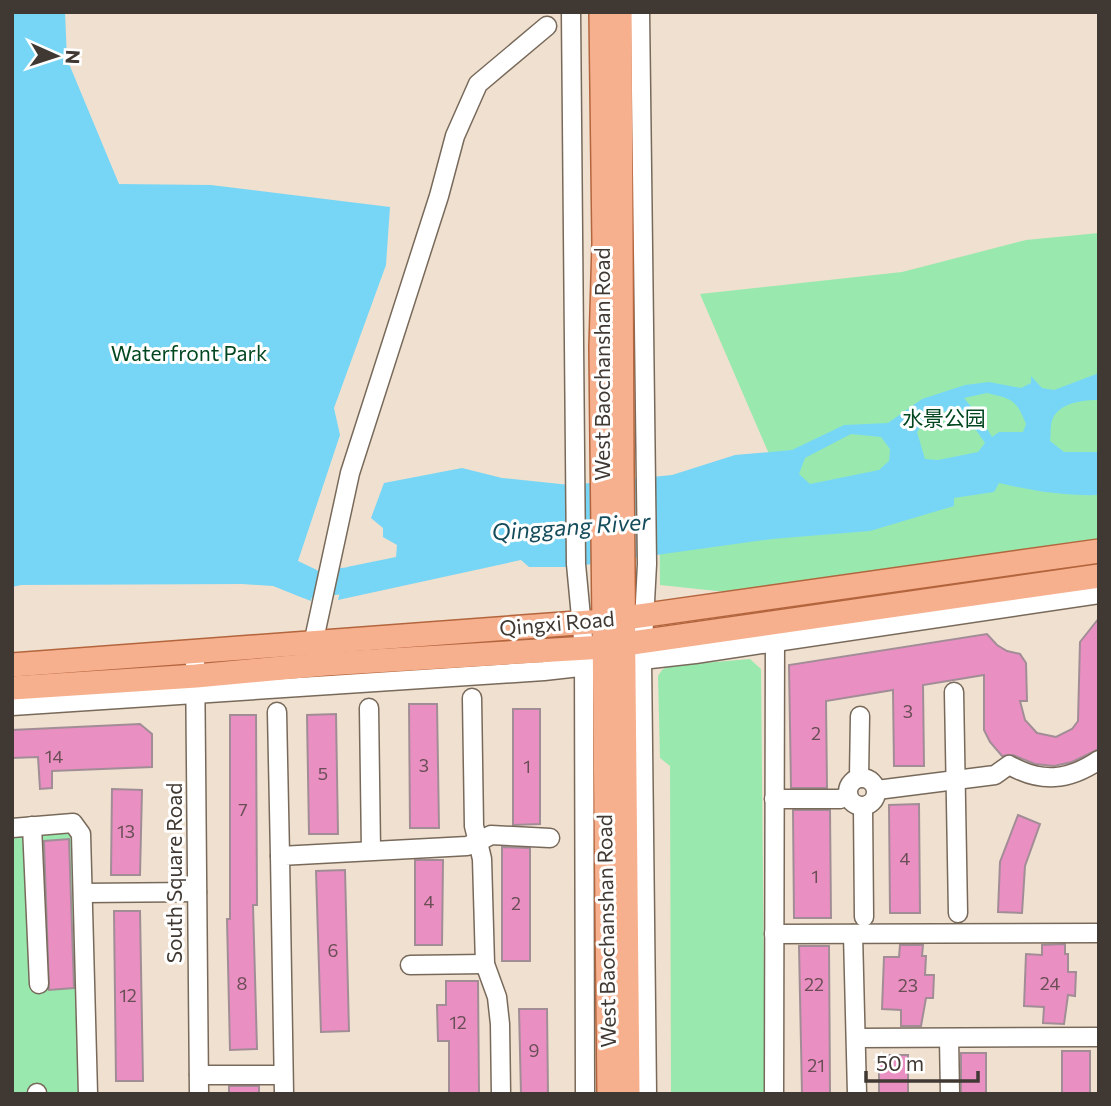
<svg xmlns="http://www.w3.org/2000/svg" width="1111" height="1106" font-family="Commissioner,'Noto Sans SC',sans-serif">
  <style>
    .green { fill: #99e9af }
    .water { fill: #77d6f5; fill-rule: evenodd }
    .lines { fill: none; stroke-linecap: round; stroke-linejoin: round }
    .river { stroke: #77d6f5; stroke-width: 26 }
    .building { fill: #e98fc1; stroke: #a28d97; stroke-width: 2 }
    .minor-casing { stroke: #786a5b; stroke-width: 21 }
    .major-casing { stroke: #b3653d; stroke-width: 26 }
    .minor { stroke: #fff; stroke-width: 18 }
    .major { stroke: #f7b08e; stroke-width: 23 }
    .labels { text-anchor: middle; stroke-width: 6; stroke-linejoin: round; paint-order: stroke }
    .number-label { font-size: 18px; fill: #6a4e56 }
    .park-label { font-size: 21px; fill: #004720; stroke: #fff }
    .street-label { font-size: 21px; fill: #403933; stroke: #fff }
    .water-label { font-size: 23px; font-style: italic; fill: #154c5c; stroke: #fff }
  </style>
  <rect width="100%" height="100%" fill="#f0e0cf"/>
  <g class="green">
    <path d="M1099,233v318l-325,46 -114,-12 -1,-99 116,-18 -75,-174 202,-22 124,-32z"/>
    <path d="M750,659l11,10 4,425h-94l-1,-328 -10,-8 -2,-82 4,-6 6,-4z"/>
    <path d="M75,830l6,264 -49,-2 -1,2h-19v-259z"/>
  </g>
  <g class="water">
    <path d="M12,12h53l2,47 52,125 92,1 179,22 -4,58 -52,143 6,27 -42,126 19,9 -6,31 -38,-15 -31,-2 -221,1 -9,2z"/>
    <path d="M1099,373v27c-15,0 -38,2 -46,18 -3,6 -2,17 -3,23l14,11h35v43c-35,1 -66,-4 -100,-12l-5,9 -40,6v8l-84,25 -98,8 -202,28h-41l-8,-7 -183,40 9,-33 49,-10 1,-12 -14,-8v-9l-12,-10 13,-35 78,-15 40,10 68,7 102,-10 63,-20 57,-5 52,-25 44,-2 34,-24 43,-14 24,-3 32,6 10,-5v-7l11,12 12,2zM987,393c25,6 29,6 39,31l-3,8h-24l-7,5 -10,-17 -18,-22zM963,411l22,32 -7,9 -40,8 -13,-1 -8,-27 14,-20zM851,434l30,3 9,12 -1,12 -10,9 -69,14 -11,-10 6,-16z"/>
  </g>
  <g class="lines">
    <path class="river" d="M280,574l26,11 73,-8"/>
  </g>
  <g class="building">
    <path d="M1099,618v131l-27,13 -18,4 -19,-2 -22,-9 -11,1 -12,-14 -6,-12v-55l-61,10 1,81h-30l-1,-76 -67,11 1,87h-36l-2,-123 198,-31 10,11 10,6 13,3 6,9 1,38h-7l5,19 12,13 19,4 16,-8 6,-8 2,-79z"/>
    <path d="M409,704h28l2,124h-29z"/>
    <path d="M513,709h27v115l-27,1z"/>
    <path d="M336,714l2,120h-29l-2,-119z"/>
    <path d="M230,715h26l1,190h-4l4,144 -27,1 -3,-131h3z"/>
    <path d="M140,724l12,10v33l-100,4v17l-12,1 -2,-32 -26,1v-28z"/>
    <path d="M112,789l30,1 -2,85h-29z"/>
    <path d="M919,804l1,109h-30l-1,-108z"/>
    <path d="M793,810h37l1,108h-37z"/>
    <path d="M1018,815l22,9 -15,42 -3,47 -24,-1 2,-50z"/>
    <path d="M69,839l5,149 -25,2 -5,-149z"/>
    <path d="M502,847l28,1v113h-28z"/>
    <path d="M415,860h28l-1,85h-27z"/>
    <path d="M345,870l4,161 -28,1 -5,-161z"/>
    <path d="M114,911h26l3,170h-27z"/>
    <path d="M1065,944v10h3v18h8l-1,24 -7,-1 -4,29 -21,-1 1,-16 -20,-1 2,-52 16,1v-10z"/>
    <path d="M900,945h23l-1,11h4l-1,19h9l-1,23h-7l-5,28h-20v-16l-19,-1 2,-52h15z"/>
    <path d="M799,946h30l1,148h-28z"/>
    <path d="M446,981h32l1,113h-30v-53h-11l-1,-36h9z"/>
    <path d="M519,1009h28l1,85h-27z"/>
    <rect x="1062" y="1051" width="28" height="43"/>
    <rect x="961" y="1053" width="25" height="41"/>
    <rect x="879" y="1055" width="29" height="39"/>
    <rect x="229" y="1086" width="30" height="8"/>
  </g>
  <g class="lines">
    <defs>
      <g id="minor">
        <path d="M571,12l5,552 8,85 1,445"/>
        <path d="M640,12l7,552 -5,95 5,435"/>
        <path d="M313,644l37,-171 89,-277 16,-60 23,-52 69,-58"/>
        <path d="M195,652l4,442"/>
        <path d="M954,692l4,221"/>
        <path d="M472,698l2,128 4,16 13,-7 59,3"/>
        <path d="M12,706l532,-35 151,-17 404,-60"/>
        <path d="M369,708l2,142"/>
        <path d="M277,712l3,144"/>
        <circle cx="862" cy="792" r="14"/>
        <path d="M859,778l1,-62"/>
        <path d="M877,790l118,-15 14,-10c32,18 59,16 90,-5"/>
        <path d="M774,799h66l8,-3"/>
        <path d="M863,807l1,110"/>
        <path d="M32,826l7,158"/>
        <path d="M12,828l61,-5 8,11 7,260"/>
        <path d="M83,893l114,-1"/>
        <path d="M774,934l325,-1"/>
        <path d="M853,934l4,160"/>
        <path d="M410,965l75,-1"/>
        <path d="M856,1038l243,-1"/>
        <path d="M949,1038l1,56"/>
        <path d="M199,1075h84"/>
        <path d="M37,1094v-1"/>
        <path d="M284,1094l-4,-238 187,-10 11,-4 4,17 3,105 12,33 3,27 1,70"/>
        <path d="M774,1094l1,-462"/>
      </g>
      <g id="major">
        <path d="M601,12l3,231 -3,104 8,747"/>
        <path d="M620,12l2,456 6,626"/>
        <path d="M12,665l592,-44 495,-70"/>
        <path d="M12,688l184,-12 129,-12 279,-17 495,-71"/>
      </g>
    </defs>
    <use href="#minor" class="minor-casing"/>
    <use href="#major" class="major-casing"/>
    <use href="#minor" class="minor"/>
    <use href="#major" class="major"/>
  </g>
  <g class="labels">
    <g class="number-label">
      <text x="908" y="718">3</text>
      <text x="816" y="740">2</text>
      <text x="54" y="763">14</text>
      <text x="424" y="772">3</text>
      <text x="527" y="773">1</text>
      <text x="323" y="780">5</text>
      <text x="243" y="816">7</text>
      <text x="126" y="838">13</text>
      <text x="905" y="865">4</text>
      <text x="815" y="883">1</text>
      <text x="429" y="908">4</text>
      <text x="516" y="910">2</text>
      <text x="333" y="957">6</text>
      <text x="242" y="990">8</text>
      <text x="1050" y="990">24</text>
      <text x="814" y="991">22</text>
      <text x="908" y="992">23</text>
      <text x="128" y="1002">12</text>
      <text x="458" y="1029">12</text>
      <text x="534" y="1057">9</text>
      <text x="816" y="1072">21</text>
    </g>
    <g class="park-label">
      <text x="189" y="361">Waterfront Park</text>
      <text x="944" y="426">水景公园</text>
    </g>
    <g class="street-label">
      <text transform="translate(603 364) rotate(-90)" y="7">West Baochanshan Road</text>
      <text transform="translate(557 624) rotate(-5)" y="7">Qingxi Road</text>
      <text transform="translate(175 873) rotate(-90)" y="7">South Square Road</text>
      <text transform="translate(607 931) rotate(-91)" y="7">West Baochanshan Road</text>
    </g>
    <g class="water-label">
      <text transform="translate(571 527) rotate(-4)" y="8">Qinggang River</text>
    </g>
  </g>
  <rect width="1111" height="1106" fill="none" stroke="#403933" stroke-width="28"/>
  <g transform="translate(56 56) rotate(93)" stroke="#ffffff" stroke-width="5" paint-order="stroke">
  <path d="M0-5L12 26L0 18L-12 26Z" fill="#403933"/>
  <text y="-10" font-size="19" font-weight="bold" text-anchor="middle" fill="#403933">N</text>
  </g>
  <path d="M866 1071v10h112v-10" fill="none" stroke="#403933" stroke-width="3.5"/>
  <text x="876" y="1071" font-size="21" fill="#403933" stroke="#ffffff" stroke-width="5" paint-order="stroke">50 m</text>
</svg>
